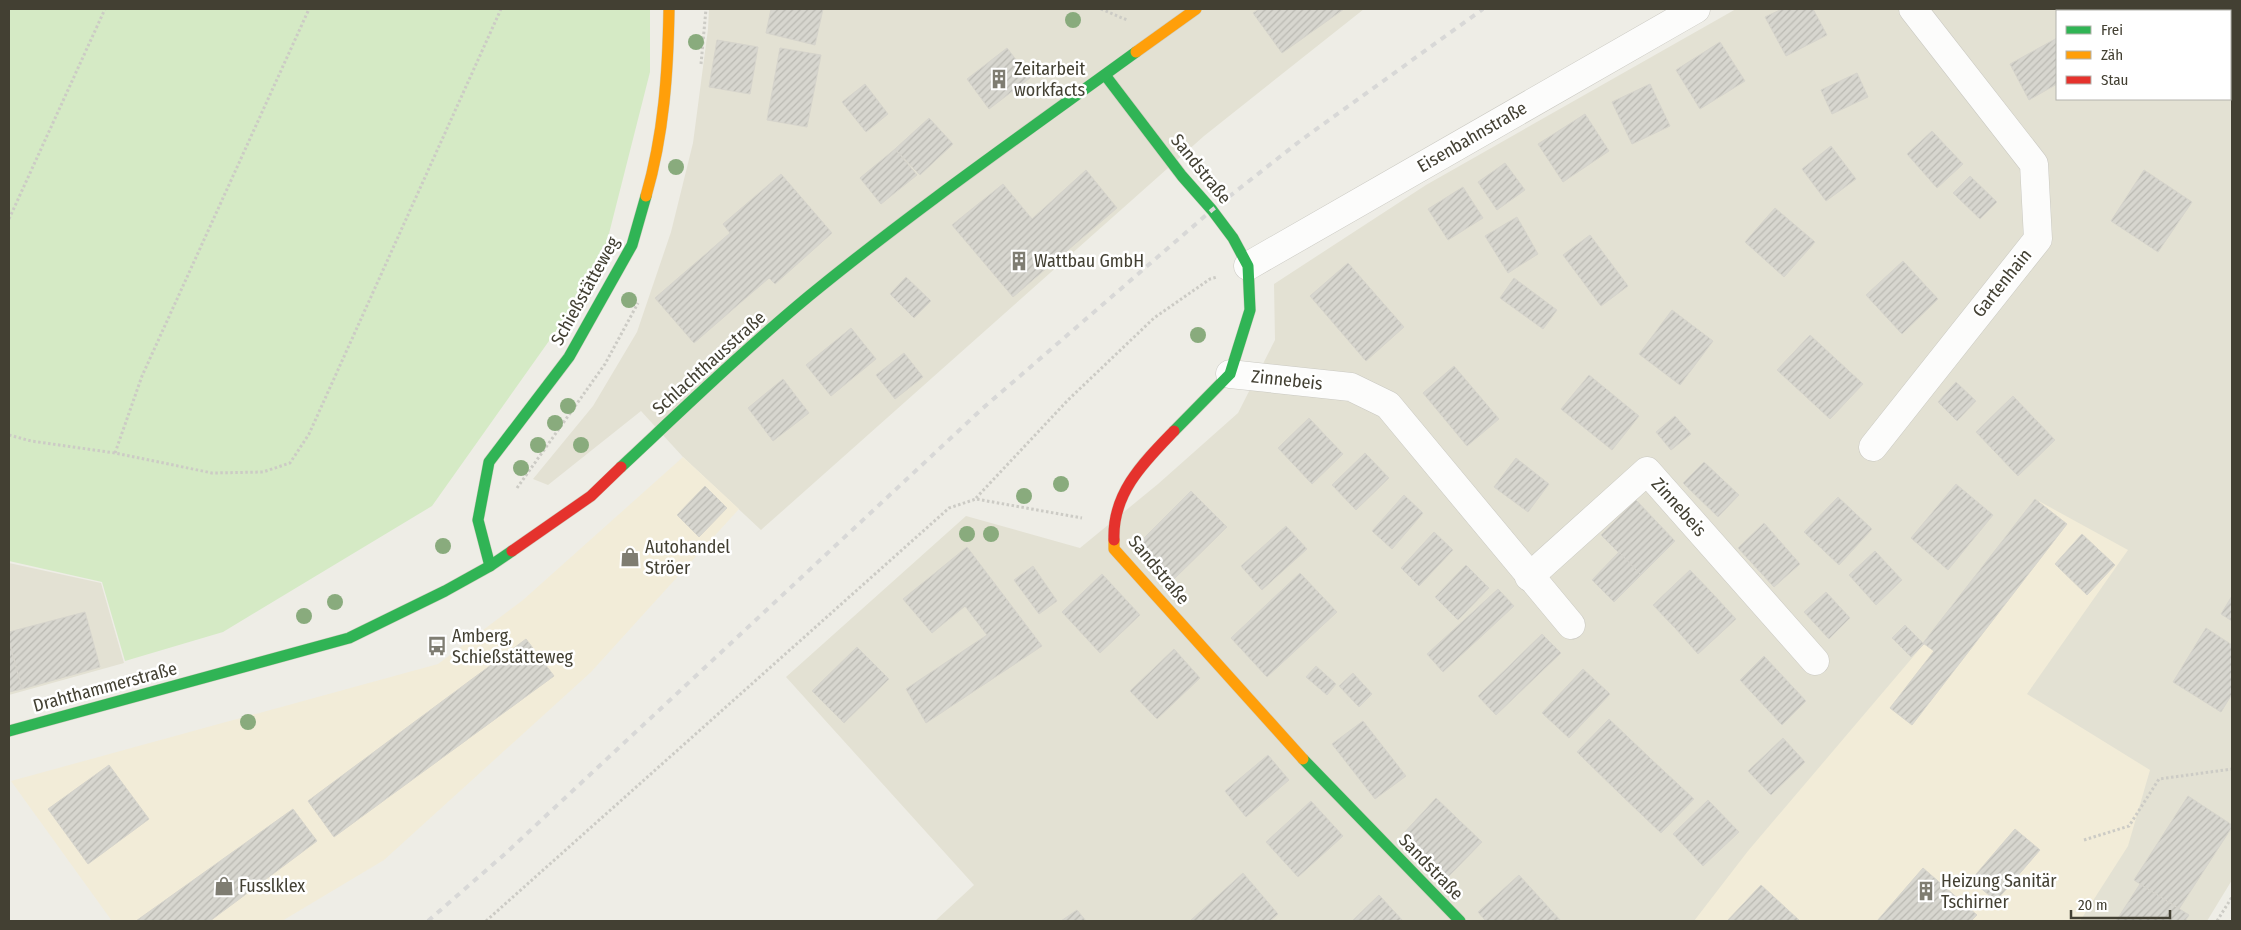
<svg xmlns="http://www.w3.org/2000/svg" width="2241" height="930" font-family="'Fira Sans Condensed',sans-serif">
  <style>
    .residential { fill: #e3e1d3; fill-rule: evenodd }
    .commercial { fill: #f2ecd8 }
    .green { fill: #d5eac5 }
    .building { fill: url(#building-hatch); stroke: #d6d4cc }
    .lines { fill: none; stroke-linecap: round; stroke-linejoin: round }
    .street-casing { stroke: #cac9c2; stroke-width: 29 }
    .fast-casing { stroke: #ceccbd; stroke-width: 12 }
    .slow-casing { stroke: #ceccbd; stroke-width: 12 }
    .jam-casing { stroke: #ceccbd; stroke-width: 12 }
    .path { stroke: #cccbc5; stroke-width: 3; stroke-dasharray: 2.5 2.5; stroke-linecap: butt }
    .street { stroke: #fcfcfb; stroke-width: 28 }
    .fast { stroke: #30b455; stroke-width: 11 }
    .slow { stroke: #ff9f0a; stroke-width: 11 }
    .jam { stroke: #e5322d; stroke-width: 11 }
    .rail { stroke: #d8d8d7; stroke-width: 4; stroke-dasharray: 6 6; stroke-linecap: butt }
    .tree { fill: #89ab7d }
    .labels { text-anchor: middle; stroke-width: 5; stroke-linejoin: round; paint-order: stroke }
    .poi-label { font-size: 18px; fill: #434033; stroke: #fff; text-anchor: start }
    .street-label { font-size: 18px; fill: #434033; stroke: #fff }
  </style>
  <defs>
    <pattern id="building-hatch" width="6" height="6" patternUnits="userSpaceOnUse" patternTransform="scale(1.25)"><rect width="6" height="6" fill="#d7d6cf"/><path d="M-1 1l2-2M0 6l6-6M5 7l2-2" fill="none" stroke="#bab9b2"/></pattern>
  </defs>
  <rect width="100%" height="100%" fill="#eeede6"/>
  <g class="residential">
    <path d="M709,9h655l-160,127 -443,394 -78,-73 -42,-46 -93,74 -15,-6 60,-73 44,-74 34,-100 22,-89 15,-114z"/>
    <path d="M1736,9h496v871l-25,41h-1272l39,-36 -188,-208 180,-161 114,32 78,-64 80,-71 37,-73 -1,-56 152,-99zM2057,11h173v88h-173z"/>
    <path d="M9,563l92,20 23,80 -115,32z"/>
  </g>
  <g class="commercial">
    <path d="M683,457l56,52 -148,163 -207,188 -102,61h-170l-101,-140 427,-117 85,-64z"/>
    <path d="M2035,499l93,51 -101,144 123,76 -22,76 -48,75h-386l54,-70 176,-207z"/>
  </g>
  <path class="green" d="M9,9h641v63l-50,197 -168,237 -209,126 -98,29 -23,-79 -93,-21z"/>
  <g class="building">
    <path d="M771,9h52l-8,36 -49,-12z"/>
    <path d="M1259,9h85l-62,44 -29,-40z"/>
    <path d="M1782,9h31l14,26 -41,21 -21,-39z"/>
    <path d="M2167,9h54l-3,2h-49z"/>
    <path d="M2057,38v46l-28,16 -19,-36z"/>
    <path d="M717,40l41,7 -8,47 -41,-7z"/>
    <path d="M1720,42l25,39 -45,28 -24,-39z"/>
    <path d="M780,48l41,7 -14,72 -40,-7z"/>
    <path d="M1007,48l23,30 -41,31 -22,-30z"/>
    <path d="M1857,73l11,24 -36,17 -11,-24z"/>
    <path d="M865,84l23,30 -22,18 -24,-30z"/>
    <path d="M1650,84l20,42 -38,18 -20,-42z"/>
    <path d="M1585,114l24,37 -46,31 -25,-38z"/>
    <path d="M929,118l24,26 -33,31 -25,-26z"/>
    <path d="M1932,131l31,33 -26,24 -30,-34z"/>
    <path d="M1831,146l25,33 -30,22 -24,-32z"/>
    <path d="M895,149l22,26 -36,29 -21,-26z"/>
    <path d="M1505,163l20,27 -28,20 -19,-28z"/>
    <path d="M1086,170l31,38 -104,89 -61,-72 51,-41 29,35z"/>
    <path d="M2144,170l48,32 -34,50 -47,-31z"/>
    <path d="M781,174l51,59 -57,51 -6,-6 -75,65 -39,-45 75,-65 -7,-9z"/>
    <path d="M1970,176l27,26 -17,17 -27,-26z"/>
    <path d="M1463,187l20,31 -35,22 -20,-31z"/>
    <path d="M1775,208l40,34 -31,35 -39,-35z"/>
    <path d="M1517,217l21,37 -30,19 -23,-37z"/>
    <path d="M1590,235l38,51 -27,20 -38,-51z"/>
    <path d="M1903,261l35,38 -36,35 -36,-39z"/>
    <path d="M1348,263l56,64 -38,34 -56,-65z"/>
    <path d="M906,277l25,24 -17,17 -24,-24z"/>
    <path d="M1514,278l43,32 -14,19 -43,-31z"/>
    <path d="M1672,310l41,31 -33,44 -41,-31z"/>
    <path d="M851,328l25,31 -45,37 -25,-31z"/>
    <path d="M1810,335l53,49 -33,35 -53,-49z"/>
    <path d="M904,353l19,24 -28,22 -19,-24z"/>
    <path d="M1454,366l45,53 -32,27 -44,-53z"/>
    <path d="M1589,375l50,41 -27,34 -51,-41z"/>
    <path d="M783,379l26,34 -36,28 -25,-33z"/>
    <path d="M1956,382l20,19 -19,20 -19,-19z"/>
    <path d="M2013,396l42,44 -37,36 -42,-44z"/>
    <path d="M1675,416l16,18 -20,16 -15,-18z"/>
    <path d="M1309,418l34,36 -31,30 -34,-36z"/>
    <path d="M1365,453l24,25 -33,32 -24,-25z"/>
    <path d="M1516,458l33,26 -21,28 -34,-25z"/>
    <path d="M1704,462l35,33 -21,22 -35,-34z"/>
    <path d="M1956,484l37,31 -45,55 -37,-32z"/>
    <path d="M705,486l22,22 -28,29 -22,-22z"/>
    <path d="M1191,491l36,36 -53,52 -35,-36z"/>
    <path d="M1404,495l19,18 -31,36 -20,-18z"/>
    <path d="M1838,497l34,32 -33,36 -35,-33z"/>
    <path d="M2035,499l32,25 -155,201 -22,-17 44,-57 -11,-8z"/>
    <path d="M1636,500l39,41 -34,34 -40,-40z"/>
    <path d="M1764,523l36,41 -26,23 -36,-39z"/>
    <path d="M1286,526l21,23 -45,41 -21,-24z"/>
    <path d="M1434,532l19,18 -34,36 -18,-18z"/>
    <path d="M2082,534l33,31 -28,30 -32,-31z"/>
    <path d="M967,547l75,99 -116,77 -20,-34 81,-54 -22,-29 -33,27 -29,-34z"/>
    <path d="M1875,551l27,29 -26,25 -27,-30z"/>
    <path d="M1619,552l22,23 -27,27 -22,-22z"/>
    <path d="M1466,565l23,23 -31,32 -23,-23z"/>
    <path d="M1033,566l24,35 -18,13 -25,-34z"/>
    <path d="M1690,570l23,24 -37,35 -23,-24z"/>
    <path d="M1300,573l37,39 -70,65 -36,-39z"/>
    <path d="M1102,574l38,41 -40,38 -38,-41z"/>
    <path d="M1498,589l16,17 -71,66 -16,-18z"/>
    <path d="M1826,592l24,26 -21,21 -25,-27z"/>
    <path d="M1713,594l23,25 -38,35 -22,-25z"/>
    <path d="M2232,596v25l-11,-7z"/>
    <path d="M85,612l15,55 -78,22 -13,-48v-9z"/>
    <path d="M1905,625l19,19 -13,13 -19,-19z"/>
    <path d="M2206,628l26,17v49l-11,18 -48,-30z"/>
    <path d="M1542,634l19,19 -65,62 -18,-19z"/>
    <path d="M526,639l28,37 -220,161 -26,-36z"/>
    <path d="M9,641l13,48 -13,3z"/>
    <path d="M857,647l32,32 -45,44 -32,-32z"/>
    <path d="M1174,649l26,29 -43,41 -27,-28z"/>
    <path d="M1764,656l42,45 -24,24 -42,-45z"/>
    <path d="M1316,666l20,18 -9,11 -21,-18z"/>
    <path d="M1583,669l27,25 -41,44 -27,-25z"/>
    <path d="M1353,673l19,21 -13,13 -20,-21z"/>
    <path d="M1609,719l42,40 -32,34 -42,-41z"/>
    <path d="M1363,721l43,55 -31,23 -43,-55z"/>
    <path d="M1783,738l22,24 -34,33 -23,-24z"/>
    <path d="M1268,755l21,25 -43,37 -21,-26z"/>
    <path d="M1651,759l43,40 -33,34 -42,-40z"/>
    <path d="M109,765l40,54 -61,45 -40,-55z"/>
    <path d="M2188,796l44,29v2l-53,82 -45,-29z"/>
    <path d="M1436,798l46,44 -34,35 -45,-43z"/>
    <path d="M1708,800l31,32 -36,34 -30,-32z"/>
    <path d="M1311,801l32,35 -45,41 -32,-35z"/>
    <path d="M293,809l24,32 -107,80h-74z"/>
    <path d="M2015,829l25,21 -44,51 -25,-21z"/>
    <path d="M1923,868l54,47 -6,6h-94z"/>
    <path d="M1243,873l35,41 -8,7h-80z"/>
    <path d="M1519,875l42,46h-75l-8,-9z"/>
    <path d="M2140,884l49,31 -4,6h-69z"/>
    <path d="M1761,885l39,36h-73z"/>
    <path d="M1379,895l24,26h-51z"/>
    <path d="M1077,910l9,11h-25z"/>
  </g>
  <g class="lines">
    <defs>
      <g id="street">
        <path d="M1248,266l448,-257"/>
        <path d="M1230,374l121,13 37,18 183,220"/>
        <path d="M1873,447l165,-208 -4,-75 -121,-155"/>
        <path d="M1529,577l118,-106 168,190"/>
      </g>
      <g id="fast">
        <path d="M1105,75l77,101 30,34 21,28 15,28 2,44 -20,64 -56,57"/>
        <path d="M621,467c62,-58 123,-117 188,-171 105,-86 217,-164 327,-244"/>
        <path d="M490,566l-12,-46 11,-58 80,-105 63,-112 14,-49"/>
        <path d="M9,731l340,-93 96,-47 45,-25 22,-15"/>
        <path d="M1303,759l157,162"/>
      </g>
      <g id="slow">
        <path d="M1136,52l60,-43"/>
        <path d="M646,196c18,-62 22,-124 23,-187"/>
        <path d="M1114,540v9l189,210"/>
      </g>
      <g id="jam">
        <path d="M1114,540c-2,-47 30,-78 60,-109"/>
        <path d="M512,551l79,-55 30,-29"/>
      </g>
    </defs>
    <use href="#street" class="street-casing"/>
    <use href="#fast" class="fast-casing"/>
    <use href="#slow" class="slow-casing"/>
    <use href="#jam" class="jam-casing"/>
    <g class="path">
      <path d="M1101,9l26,11"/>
      <path d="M701,64l5,-55"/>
      <path d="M9,219l96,-210"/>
      <path d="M9,435l22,6 84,12 97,20 51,-1 27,-9 19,-29 192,-425"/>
      <path d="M115,453l27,-77 167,-367"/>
      <path d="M517,488l88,-124 33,-61"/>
      <path d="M976,498l92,-98 86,-82 56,-39 7,-2"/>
      <path d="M2084,840l45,-14 30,-47 73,-10"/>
      <path d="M486,921l463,-413 27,-9 106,19"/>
      <path d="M2217,921l15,-24"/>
    </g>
    <use href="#street" class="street"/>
    <use href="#fast" class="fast"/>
    <use href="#slow" class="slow"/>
    <use href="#jam" class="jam"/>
    <path class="rail" d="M428,921l78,-68 477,-445 229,-198 88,-69 183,-132"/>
  </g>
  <g class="tree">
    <circle cx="1073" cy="20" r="8"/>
    <circle cx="696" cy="42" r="8"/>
    <circle cx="676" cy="167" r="8"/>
    <circle cx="629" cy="300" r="8"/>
    <circle cx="1198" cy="335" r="8"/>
    <circle cx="568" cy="406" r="8"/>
    <circle cx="555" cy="423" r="8"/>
    <circle cx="538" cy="445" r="8"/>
    <circle cx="581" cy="445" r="8"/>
    <circle cx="521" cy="468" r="8"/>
    <circle cx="1061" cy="484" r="8"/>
    <circle cx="1024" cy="496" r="8"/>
    <circle cx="967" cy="534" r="8"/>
    <circle cx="991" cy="534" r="8"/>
    <circle cx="443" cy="546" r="8"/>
    <circle cx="335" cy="602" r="8"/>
    <circle cx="304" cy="616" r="8"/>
    <circle cx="248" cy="722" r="8"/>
  </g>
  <defs>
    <symbol id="building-bare" viewBox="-9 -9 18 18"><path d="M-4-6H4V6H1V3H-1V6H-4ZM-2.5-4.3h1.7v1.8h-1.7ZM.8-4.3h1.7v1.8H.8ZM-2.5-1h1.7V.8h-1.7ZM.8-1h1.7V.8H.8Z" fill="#7f7d72" stroke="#fff" stroke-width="2.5" paint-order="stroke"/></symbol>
    <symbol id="shop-bare" viewBox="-9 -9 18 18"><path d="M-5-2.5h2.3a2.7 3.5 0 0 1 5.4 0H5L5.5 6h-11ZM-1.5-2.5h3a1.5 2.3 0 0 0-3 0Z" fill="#7f7d72" stroke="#fff" stroke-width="2.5" paint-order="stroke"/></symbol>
    <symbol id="bus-bare" viewBox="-9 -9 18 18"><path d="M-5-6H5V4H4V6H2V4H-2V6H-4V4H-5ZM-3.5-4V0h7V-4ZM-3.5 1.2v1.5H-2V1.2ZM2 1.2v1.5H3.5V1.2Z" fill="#7f7d72" stroke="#fff" stroke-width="2.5" paint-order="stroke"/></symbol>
  </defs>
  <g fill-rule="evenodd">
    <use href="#building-bare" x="985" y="65" width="28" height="28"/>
    <use href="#building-bare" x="1005" y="247" width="28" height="28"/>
    <use href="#shop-bare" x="616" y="543" width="28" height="28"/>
    <use href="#bus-bare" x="423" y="632" width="28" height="28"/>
    <use href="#shop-bare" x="210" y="872" width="28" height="28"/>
    <use href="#building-bare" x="1912" y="877" width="28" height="28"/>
  </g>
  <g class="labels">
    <g class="poi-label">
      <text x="1014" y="75">Zeitarbeit<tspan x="1014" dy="21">workfacts</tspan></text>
      <text x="1034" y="267">Wattbau GmbH</text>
      <text x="645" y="553">Autohandel<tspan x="645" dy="21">Ströer</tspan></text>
      <text x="452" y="642">Amberg,<tspan x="452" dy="21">Schießstätteweg</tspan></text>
      <text x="1941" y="887">Heizung Sanitär<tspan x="1941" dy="21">Tschirner</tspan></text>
      <text x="239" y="892">Fusslklex</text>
    </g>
    <g class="street-label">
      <text transform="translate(1472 137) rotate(-30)" y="6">Eisenbahnstraße</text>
      <text transform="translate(1201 169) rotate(51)" y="6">Sandstraße</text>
      <text transform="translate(2002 283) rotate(-51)" y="6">Gartenhain</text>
      <text transform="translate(585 291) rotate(-61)" y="6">Schießstätteweg</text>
      <text transform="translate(709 363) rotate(-42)" y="6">Schlachthausstraße</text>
      <text transform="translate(1287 380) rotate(6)" y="6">Zinnebeis</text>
      <text transform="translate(1679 507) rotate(48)" y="6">Zinnebeis</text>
      <text transform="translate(1159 570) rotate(50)" y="6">Sandstraße</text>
      <text transform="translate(105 687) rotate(-15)" y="6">Drahthammerstraße</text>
      <text transform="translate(1431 867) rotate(46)" y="6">Sandstraße</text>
    </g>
  </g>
  <rect width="2241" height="930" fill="none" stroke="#434033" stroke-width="20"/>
  <rect x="2056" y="10" width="175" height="90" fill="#ffffff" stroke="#b4b3ad"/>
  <rect x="2066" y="26" width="25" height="8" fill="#30b455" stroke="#b4b3ad"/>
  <text x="2101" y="35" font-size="15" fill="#434033">Frei</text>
  <rect x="2066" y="51" width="25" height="8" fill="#ff9f0a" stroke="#b4b3ad"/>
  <text x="2101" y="60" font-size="15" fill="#434033">Zäh</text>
  <rect x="2066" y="76" width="25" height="8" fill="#e5322d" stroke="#b4b3ad"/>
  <text x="2101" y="85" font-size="15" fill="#434033">Stau</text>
  <path d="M2071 910v8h99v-8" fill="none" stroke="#434033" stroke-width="2.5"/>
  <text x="2078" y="910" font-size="15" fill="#434033" stroke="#ffffff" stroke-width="4" paint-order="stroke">20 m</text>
</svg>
